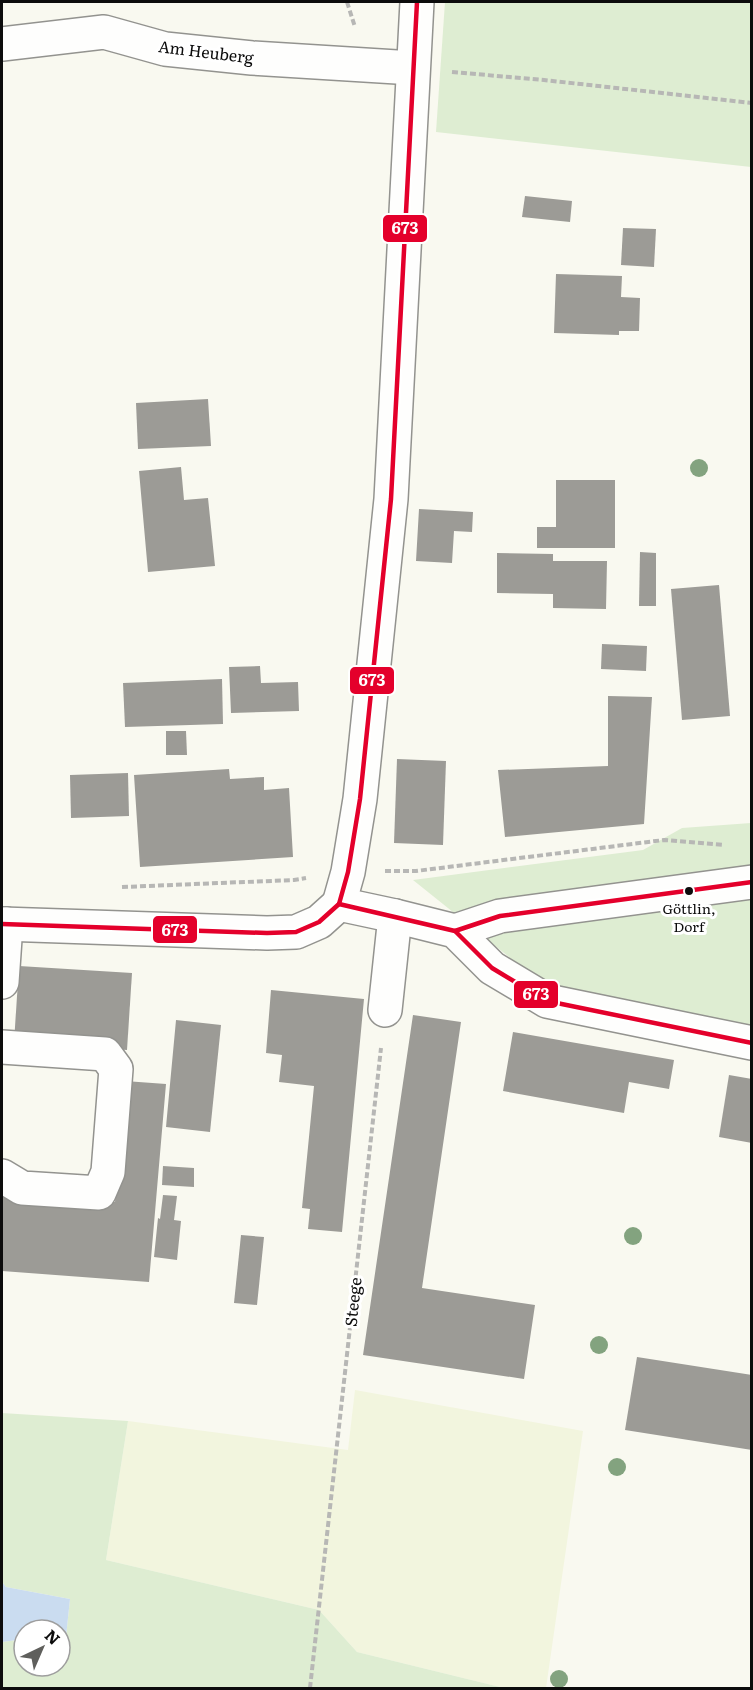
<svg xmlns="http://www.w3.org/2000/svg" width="753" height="1690" font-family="Literata,serif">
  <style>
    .farmland { fill: #f2f5de }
    .green { fill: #deedd2 }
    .water { fill: #cadcf0 }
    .building { fill: #9c9b96 }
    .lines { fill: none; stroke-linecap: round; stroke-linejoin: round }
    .minor-casing { stroke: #93938f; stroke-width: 36 }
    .path { stroke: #b7b7b5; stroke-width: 4; stroke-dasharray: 6 3; stroke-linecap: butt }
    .minor { stroke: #fefefd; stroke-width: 33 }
    .bus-1-casing { stroke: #fff; stroke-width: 9 }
    .bus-1 { stroke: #e4002b; stroke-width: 4.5 }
    .tree { fill: #83a37f }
    .bus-dot { fill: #0c0c0c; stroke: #fff; stroke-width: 2 }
    .labels { text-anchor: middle; stroke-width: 6; stroke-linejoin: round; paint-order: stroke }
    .bus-label { font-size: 14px; fill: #0c0c0c; stroke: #fff }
    .street-label { font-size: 16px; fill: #0c0c0c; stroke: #fff }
    .line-badge { stroke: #fff; stroke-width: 2 }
    .badge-label { font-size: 16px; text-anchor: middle; font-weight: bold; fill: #fff }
  </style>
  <rect width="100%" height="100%" fill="#f9f9f0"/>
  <path class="farmland" d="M355,1390l228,41 -37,257h-42l-147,-36 -38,-42 -213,-50 22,-139 220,29z"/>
  <g class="green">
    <path d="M445,2h306v165l-315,-35z"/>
    <path d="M751,823v203l-192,-38 -35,-19 -111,-89 230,-30 39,-22z"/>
    <path d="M2,1413l126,8 -22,139 213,50 38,42 147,36h-502v-46l15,-2 7,4v22h36v-19l5,-1 5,-47 -64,-12 -4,-5z"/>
  </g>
  <path class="water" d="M2,1582l4,5 64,12 -5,47 -5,1v-17h-36v14l-7,-4 -15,2z"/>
  <g class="building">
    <path d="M525,196l47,5 -2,21 -48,-5z"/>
    <path d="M623,228l33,1 -2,38 -33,-2z"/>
    <path d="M556,274l66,2 -1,21 19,1 -1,33h-20v4l-65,-2z"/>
    <path d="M208,399l3,47 -73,3 -2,-46z"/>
    <path d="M181,467l3,33 24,-2 7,68 -67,6 -9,-101z"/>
    <path d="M556,480h59v68h-78v-21h19z"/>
    <path d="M419,509l54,3 -1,20 -18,-1 -2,32 -36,-2z"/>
    <path d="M640,552l16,1v53h-17z"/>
    <path d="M497,553l56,1v7h54l-1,48 -53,-1v-14l-56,-1z"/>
    <path d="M719,585l11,131 -48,4 -11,-131z"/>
    <path d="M602,644l45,2 -1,25 -45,-2z"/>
    <path d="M260,666l1,17 37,-1 1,29 -68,2 -2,-46z"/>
    <path d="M222,679l1,45 -98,3 -2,-44z"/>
    <path d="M608,696l44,1 -8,127 -139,13 -7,-67 110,-4z"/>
    <path d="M166,731h20l1,24h-21z"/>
    <path d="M397,759l49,2 -3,84 -49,-2z"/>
    <path d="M229,769l1,10 34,-2v13l25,-2 4,69 -153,10 -6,-92z"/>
    <path d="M128,773l1,43 -58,2 -1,-43z"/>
    <path d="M19,966l113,7 -5,77 -113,-8z"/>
    <path d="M271,990l93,9 -22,233 -34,-3 2,-20 -8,-1 12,-122 -35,-4 3,-27 -16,-2z"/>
    <path d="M413,1015l48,7 -39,266 113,17 -11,74 -161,-24z"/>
    <path d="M176,1020l45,5 -11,107 -44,-5z"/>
    <path d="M513,1032l161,28 -5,29 -40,-7 -5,31 -121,-22z"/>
    <path d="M729,1075l23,4v64l-33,-6z"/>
    <path d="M125,1081l41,3 -17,198 -147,-11v-77l113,8z"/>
    <path d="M163,1166l31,2v19l-32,-2z"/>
    <path d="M163,1195l14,1 -3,24 7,1 -4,39 -23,-3 4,-39 2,1z"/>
    <path d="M241,1235l23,2 -7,68 -23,-2z"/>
    <path d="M637,1357l115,18v75l-127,-20z"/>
  </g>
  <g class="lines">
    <defs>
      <g id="minor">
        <path d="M2,44l102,-12 61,17 87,9 161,10"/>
        <path d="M339,904l9,-32 12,-73 31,-300 26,-497"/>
        <path d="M339,904l56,12 60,15 37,37 55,33 205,42"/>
        <path d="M2,924l265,9 29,-1 23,-10 20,-18"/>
        <path d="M455,931l45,-15 252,-34"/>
        <path d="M2,982l4,-58"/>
        <path d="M385,1010l10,-94"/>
        <path d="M2,1047l103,7 11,15 -8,103 -9,21 -77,-5 -20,-12"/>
      </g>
    </defs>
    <use href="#minor" class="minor-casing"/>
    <g class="path">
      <path d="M347,2l8,25"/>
      <path d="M452,72l92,8 208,23"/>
      <path d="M385,871h31l248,-31 60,5"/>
      <path d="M122,887l172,-7 12,-2"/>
      <path d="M310,1688l71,-640"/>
    </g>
    <use href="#minor" class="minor"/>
    <defs>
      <g id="bus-1">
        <path d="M339,904l9,-32 12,-73 31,-300 26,-497"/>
        <path d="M339,904l116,27 37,37 55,33 205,42"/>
        <path d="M2,924l265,9 29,-1 23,-10 20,-18"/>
        <path d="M455,931l45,-15 252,-34"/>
      </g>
    </defs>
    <use href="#bus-1" class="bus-1-casing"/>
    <use href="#bus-1" class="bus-1"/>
  </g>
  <g class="tree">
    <circle cx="699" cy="468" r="9"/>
    <circle cx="633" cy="1236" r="9"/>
    <circle cx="599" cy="1345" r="9"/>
    <circle cx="617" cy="1467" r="9"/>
    <circle cx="559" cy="1679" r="9"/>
  </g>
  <circle class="bus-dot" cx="689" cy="891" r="5"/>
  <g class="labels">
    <g class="bus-label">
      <text x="689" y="914">Göttlin,<tspan x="689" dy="18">Dorf</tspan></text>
    </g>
    <g class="street-label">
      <text transform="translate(206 52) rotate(7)" y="6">Am Heuberg</text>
      <text transform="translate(353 1302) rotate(-84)" y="6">Steege</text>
    </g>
  </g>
  <g class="line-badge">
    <rect x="382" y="214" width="46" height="29" rx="6" fill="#e4002b"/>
    <rect x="349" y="666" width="46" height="29" rx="6" fill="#e4002b"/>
    <rect x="152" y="915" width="46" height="29" rx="6" fill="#e4002b"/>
    <rect x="513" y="980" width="46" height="29" rx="6" fill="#e4002b"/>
  </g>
  <g class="badge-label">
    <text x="405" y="234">673</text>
    <text x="372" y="686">673</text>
    <text x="175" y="936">673</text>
    <text x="536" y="1000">673</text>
  </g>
  <rect width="753" height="1690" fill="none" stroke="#0c0c0c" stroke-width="6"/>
  <g transform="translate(42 1648) rotate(44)"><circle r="28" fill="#ffffff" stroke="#9e9e9e" stroke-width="1.5"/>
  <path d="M0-4.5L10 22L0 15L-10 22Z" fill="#5f5f5c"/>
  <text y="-9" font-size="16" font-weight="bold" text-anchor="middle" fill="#0c0c0c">N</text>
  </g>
</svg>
